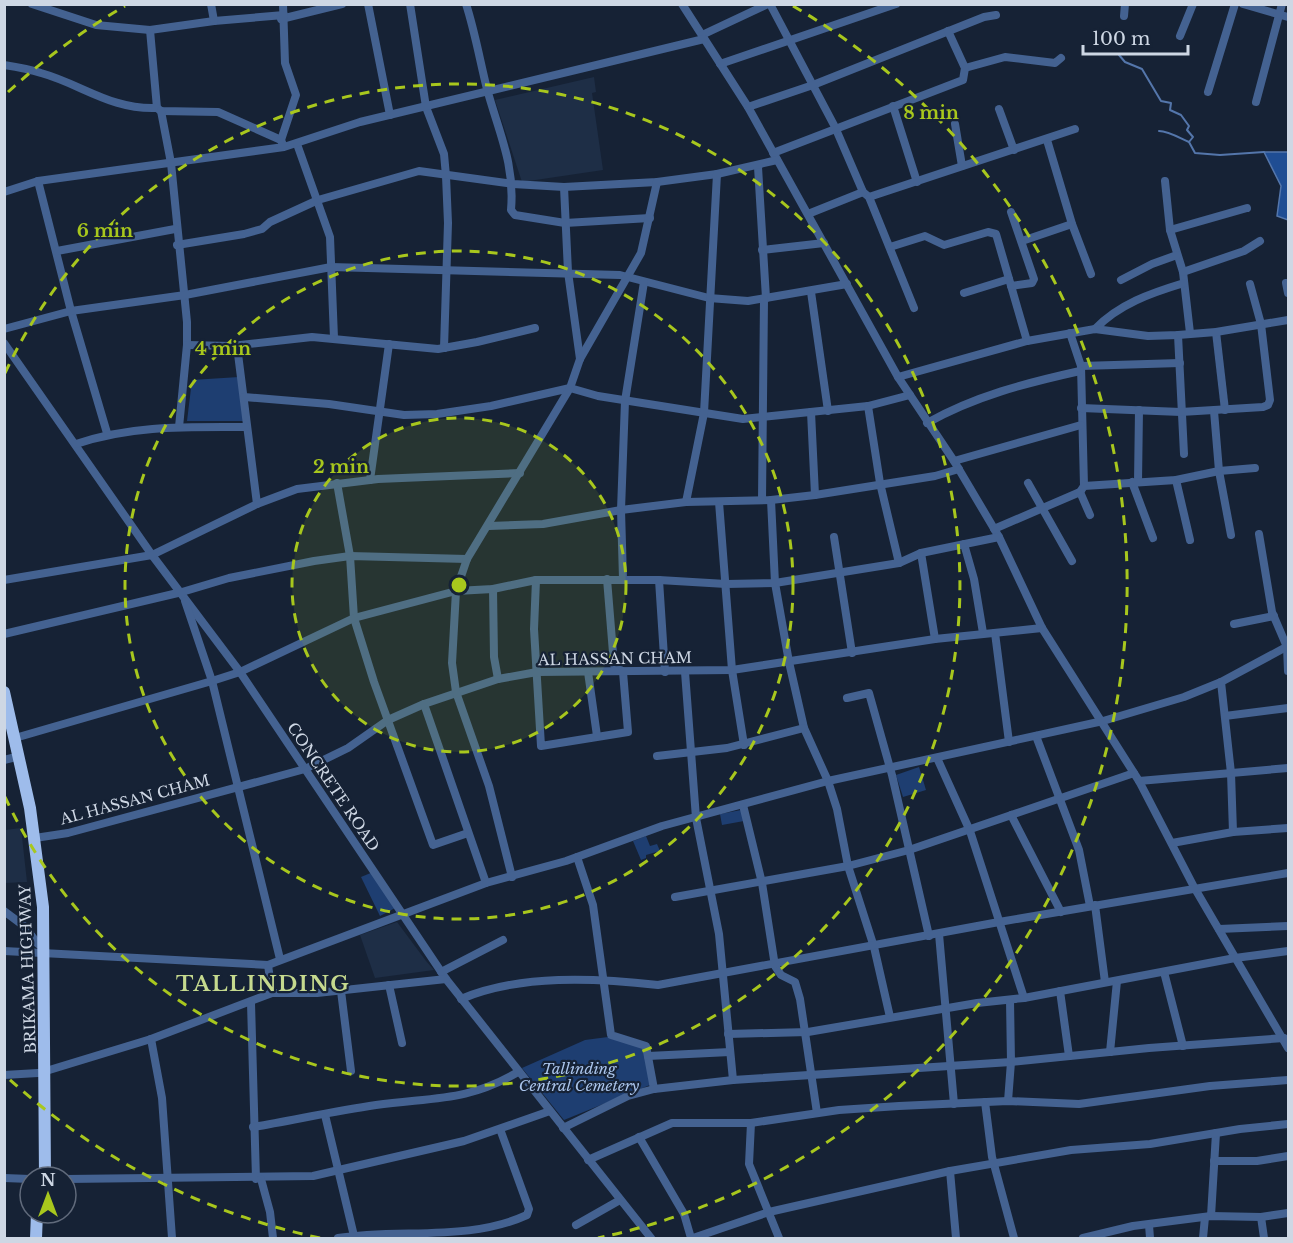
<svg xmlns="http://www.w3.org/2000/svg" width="1293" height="1243" font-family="'Libre Baskerville',serif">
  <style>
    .built { fill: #1e2e46 }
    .green { fill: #1e3e71 }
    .water { fill: #1f4d93; stroke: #5476ab; stroke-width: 1.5 }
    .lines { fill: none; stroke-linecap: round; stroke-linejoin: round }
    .stream { stroke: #5476ab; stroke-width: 2 }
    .minor { stroke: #446291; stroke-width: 8 }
    .highway { stroke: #9ebceb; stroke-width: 12 }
    .ring { fill: none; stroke: #a8c71d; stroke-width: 3; stroke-dasharray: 10 8 }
    .labels { text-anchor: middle; stroke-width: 4.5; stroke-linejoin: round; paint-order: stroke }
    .street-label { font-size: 15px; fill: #ced7e4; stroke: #162235 }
    .park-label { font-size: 15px; font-style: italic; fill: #abc5ec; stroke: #162235 }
    .district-label { font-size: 21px; font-weight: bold; letter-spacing: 1.5px; fill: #c5d98e; stroke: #162235 }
    .centre { fill: #a8c71d; stroke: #162235; stroke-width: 3 }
    .ring-label { font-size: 18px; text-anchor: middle; font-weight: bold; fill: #a8c71d; stroke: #162235; stroke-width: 4.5; stroke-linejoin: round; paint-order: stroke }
  </style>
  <rect width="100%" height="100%" fill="#162235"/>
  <g class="built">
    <path d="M594,77l2,15 -4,1 11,77 -81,12 -27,-82z"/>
    <path d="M21,828l6,54 -22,1v-53z"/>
    <path d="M397,922l29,39 8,9 -59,8 -15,-43z"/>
  </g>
  <g class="green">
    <path d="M239,377l5,44h-57l5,-41z"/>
    <path d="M919,767l7,23 -23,7 -7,-22z"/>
    <path d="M741,810l3,11 -22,4 -2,-11z"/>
    <path d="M646,836l4,10 7,-2 3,7 -14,4v3l-5,2 -8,-19z"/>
    <path d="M373,872l24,35 -17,9 -19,-39z"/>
    <path d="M608,1037l35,10 7,38 -86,35 -42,-52 63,-28z"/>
  </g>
  <path class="water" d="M1264,152h24v68l-11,-4 4,-30z"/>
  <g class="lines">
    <g class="stream">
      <path d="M1119,55l6,7 17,7 19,32 10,2 -1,7 11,5 8,11 -2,4 6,7 -4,5"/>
      <path d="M1159,131c9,0 21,7 30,11l6,11 25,2 44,-3"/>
    </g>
    <g class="minor">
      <path d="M32,4l64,21 54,5 64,-9 70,-6"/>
      <path d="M211,4l3,17"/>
      <path d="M368,4l22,111"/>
      <path d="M410,4l16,103 18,47 2,22 2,47 -4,125"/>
      <path d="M466,4c9,28 14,57 21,85 12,44 28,75 24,121l4,5 50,8 85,-5"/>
      <path d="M682,4l66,103 150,270 56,84 45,76 43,91 97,153 55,106 94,161"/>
      <path d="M770,4l65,123 28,65 6,5 45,111"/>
      <path d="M1243,4l45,13"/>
      <path d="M1124,16l1,-12"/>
      <path d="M281,19l61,-15"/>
      <path d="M150,30l7,78"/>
      <path d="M702,35l66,-31"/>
      <path d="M1180,36l13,-32"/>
      <path d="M720,64l176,-60"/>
      <path d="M4,65c13,2 25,4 37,8 40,11 70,37 116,35l4,3 57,1 63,28"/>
      <path d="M965,68l40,-11 50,6 6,-5"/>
      <path d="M1208,92l27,-88"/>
      <path d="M1256,102l26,-98"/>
      <path d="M893,106l24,76"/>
      <path d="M748,107l65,-22 171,-68 12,-2"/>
      <path d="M999,109l15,41"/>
      <path d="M161,111l10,52 16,159v23l-8,82"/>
      <path d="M955,124l7,42"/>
      <path d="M1047,140l25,84 19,50"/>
      <path d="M297,144l33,93 4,101"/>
      <path d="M283,145l-2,-5 15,-45 -11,-32 -2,-59"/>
      <path d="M773,153l190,-73 2,-12 -17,-37"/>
      <path d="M758,167l8,131"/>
      <path d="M38,181l33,130 36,122"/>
      <path d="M1165,181l5,49 13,42 7,61"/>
      <path d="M564,187l4,85 12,87"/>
      <path d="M4,192l34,-11 246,-34 76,-25 344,-83"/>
      <path d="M869,197l206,-68"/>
      <path d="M808,214l55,-22"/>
      <path d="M1170,230l77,-22"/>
      <path d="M1022,241l50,-17"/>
      <path d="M177,245l67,-11 18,-5 8,-7 48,-22 101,-29 94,13 51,3 93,-5 60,-8 60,-14"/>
      <path d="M890,247l35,-11 19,9 44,-13 8,2 31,107"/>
      <path d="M762,250l62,-7"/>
      <path d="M57,251l118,-22"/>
      <path d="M1183,272l61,-21 16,-10"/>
      <path d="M1121,280l31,-16 25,-9"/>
      <path d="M1286,283l2,10"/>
      <path d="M1011,286l21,-3 2,-4 -23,-67"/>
      <path d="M811,292l17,119"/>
      <path d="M964,293l45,-14"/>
      <path d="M4,329l67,-18 114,-16 146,-28 289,8 89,23 39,3 99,-17"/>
      <path d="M1095,329c24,-25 56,-36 89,-46"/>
      <path d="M1216,332l9,78"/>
      <path d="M1070,333l11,33 3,120"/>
      <path d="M1178,335l6,119"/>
      <path d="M4,343l148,212 88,117 206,307 205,259"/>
      <path d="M187,345l44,1 81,-9 126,12 39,-7 58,-14"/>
      <path d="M237,346l20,158"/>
      <path d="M1081,366l99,-3"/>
      <path d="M898,377l129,-36 68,-12 53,7 30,-1 38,-3 72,-12"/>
      <path d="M244,397l85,7 75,11 33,-1 54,-8 79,-18 28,8 145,23 125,-13 42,-11"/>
      <path d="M868,406l12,77 19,80"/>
      <path d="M1081,408l100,4 82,-5 5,-2 2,-5 -9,-76 -11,-40"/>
      <path d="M1214,411l5,60 12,64"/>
      <path d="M811,412l4,83"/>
      <path d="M927,423c48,-27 99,-40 153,-52"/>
      <path d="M76,444c55,-19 112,-17 170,-17"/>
      <path d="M954,461l127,-36"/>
      <path d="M370,480l19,-136"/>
      <path d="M1176,480l14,60"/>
      <path d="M1132,482l21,56"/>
      <path d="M1138,482l1,-72"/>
      <path d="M337,483l13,73 4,62 20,64 59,163 35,-12"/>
      <path d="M1028,483l44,78"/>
      <path d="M1080,492l10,23"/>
      <path d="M762,500l2,-201"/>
      <path d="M771,500l4,83 14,79 15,66 24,53 9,28 11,57 26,81 16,70"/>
      <path d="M686,502l18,-89 13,-239"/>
      <path d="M719,502l13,168 12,75"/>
      <path d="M489,526l54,-2 78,-14 65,-8 85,-2 44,-5 120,-19 24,-7"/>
      <path d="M994,529l86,-37 4,-6 92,-6 43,-9 36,-3"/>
      <path d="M1259,534l13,78 15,35 1,24"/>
      <path d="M834,537l18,116"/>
      <path d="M964,544l10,35 9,54"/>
      <path d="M921,553l14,86"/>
      <path d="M623,579l-2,-69 4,-109 19,-119"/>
      <path d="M4,580l148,-25 105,-51 40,-15 81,-10 142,-6"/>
      <path d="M536,580l-2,49 7,117 87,-14 -5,-60 -9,-7 -7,-86"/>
      <path d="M659,580l6,92"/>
      <path d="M493,589l1,68 4,22"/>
      <path d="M185,601l27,80 68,278"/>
      <path d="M1234,624l40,-8"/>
      <path d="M995,633l14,109"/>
      <path d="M4,634l178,-42 47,-14 85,-17 36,-5 117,3"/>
      <path d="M588,672l9,64"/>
      <path d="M685,672l11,146 23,116 14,146"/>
      <path d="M1221,682l10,91 2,59"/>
      <path d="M847,698l22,-5 23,82 37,161"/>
      <path d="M424,704l62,179"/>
      <path d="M1225,716l63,-8"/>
      <path d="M1036,736l43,114 11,56"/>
      <path d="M15,738l197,-57 28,-9 114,-54 102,-27 37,-2 43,-9h123l67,4 49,-1 124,-20 22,-10 78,-16"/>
      <path d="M657,756l70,-8 77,-20"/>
      <path d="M937,758l33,73 54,167"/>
      <path d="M4,760l8,-2"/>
      <path d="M1139,781l149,-13"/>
      <path d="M743,805l19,78 13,83 6,9 14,7 5,17 17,114"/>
      <path d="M1011,815l50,97"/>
      <path d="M35,838l33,-5 237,-64 43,-21 40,-28 36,-16 74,-25 39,-7 195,-2 203,-31 107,-11"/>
      <path d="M1172,843l61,-11 55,-4"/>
      <path d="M577,857l16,48 18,130 35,11 8,43"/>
      <path d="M512,877l-23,-91 -33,-94 -4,-29 4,-72 11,-32 103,-171 10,-29 61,-106 16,-71"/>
      <path d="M675,897l173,-31 61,-16 225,-77"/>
      <path d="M1095,905l10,77"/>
      <path d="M4,911l20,15 14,18"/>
      <path d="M1219,929l69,-3"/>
      <path d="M939,934l15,170"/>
      <path d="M4,951l264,14 218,-82 80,-22 96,-35 166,-45 275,-60 81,-24 37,-15 67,-36"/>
      <path d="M268,965l4,28"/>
      <path d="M441,972l62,-32"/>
      <path d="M1164,972l19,74"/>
      <path d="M389,985l13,58"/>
      <path d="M341,991l10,80"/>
      <path d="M1060,991l9,65"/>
      <path d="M461,999c59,-25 135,-21 197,-14l341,-63 289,-49"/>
      <path d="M251,1003l5,176"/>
      <path d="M728,1034l80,-2 169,-29 47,-5 211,-40 53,-7"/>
      <path d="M151,1039l11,59 10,140"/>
      <path d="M1110,1052l7,-71"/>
      <path d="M648,1056l82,-4"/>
      <path d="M46,1071l105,-32 121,-46h45l129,-14"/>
      <path d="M4,1075l34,-2"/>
      <path d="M1008,1101l3,-39 -1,-62"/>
      <path d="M985,1102l7,55 22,81"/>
      <path d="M325,1115l29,121"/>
      <path d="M751,1123l-2,41 30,74"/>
      <path d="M253,1127c41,-7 82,-16 123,-22 56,-8 91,-3 142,-33"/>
      <path d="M563,1128l65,-32 26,-7 79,-9 278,-18 138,-14 135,-10"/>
      <path d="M639,1137l45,77 7,24"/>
      <path d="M588,1160l84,-37h79l88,-13 60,-4 109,-5 71,3 131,-18 78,-6"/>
      <path d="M1214,1161h43l31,-5"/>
      <path d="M950,1171l6,67"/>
      <path d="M4,1178l26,1"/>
      <path d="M66,1179l247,-3 151,-35 86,-30"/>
      <path d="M261,1179l9,33 3,26"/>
      <path d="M1211,1216l5,-83"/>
      <path d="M1261,1217l3,21"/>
      <path d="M576,1225l44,-25"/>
      <path d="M1149,1225l1,13"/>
      <path d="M338,1238c62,-10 130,4 189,-23l2,-6 -29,-80"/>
      <path d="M693,1238l76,-26 181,-41 121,-21 79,-6 90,-15 48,-5"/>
      <path d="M1083,1238l50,-12 78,-10 50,1 27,-4"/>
      <path d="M1203,1238l2,-21"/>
    </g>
    <g class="highway">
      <path d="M4,692l26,116 13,99 2,270"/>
      <path d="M36,1238l1,-25"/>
    </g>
  </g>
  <circle cx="459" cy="585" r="167" fill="#a8c71d" fill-opacity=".12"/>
  <g class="ring">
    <circle cx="459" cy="585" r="167"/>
    <circle cx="459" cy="585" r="334"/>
    <path d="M5 373A501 501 0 1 1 5 797"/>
    <path d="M320 1238A668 668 0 0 1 8 1078M8 92A668 668 0 0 1 125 6M793 6A668 668 0 0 1 598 1238"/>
  </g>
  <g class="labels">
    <g class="street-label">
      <text transform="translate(615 659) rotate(-1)" y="5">AL HASSAN CHAM</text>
      <text transform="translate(333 787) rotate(56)" y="5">CONCRETE ROAD</text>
      <text transform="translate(135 800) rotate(-15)" y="5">AL HASSAN CHAM</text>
      <text transform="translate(28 969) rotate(-92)" y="5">BRIKAMA HIGHWAY</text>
    </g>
    <g class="park-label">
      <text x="579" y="1074">Tallinding<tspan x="579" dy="17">Central Cemetery</tspan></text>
    </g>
    <g class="district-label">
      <text x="263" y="991">TALLINDING</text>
    </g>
  </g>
  <circle cx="459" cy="585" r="9" class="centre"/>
  <g class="ring-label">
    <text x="931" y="119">8 min</text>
    <text x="105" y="237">6 min</text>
    <text x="223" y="355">4 min</text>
    <text x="341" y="473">2 min</text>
  </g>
  <rect width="1293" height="1243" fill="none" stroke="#ced7e4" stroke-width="12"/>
  <g transform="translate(48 1195)"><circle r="28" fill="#162235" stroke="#606a7b" stroke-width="1.5"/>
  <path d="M0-4.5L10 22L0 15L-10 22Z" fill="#a8c71d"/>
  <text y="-9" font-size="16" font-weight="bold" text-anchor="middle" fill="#ced7e4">N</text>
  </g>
  <path d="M1083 45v9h105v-9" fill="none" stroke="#ced7e4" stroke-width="3"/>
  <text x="1092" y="45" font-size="18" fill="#ced7e4" stroke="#162235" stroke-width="4.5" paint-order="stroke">100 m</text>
</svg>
